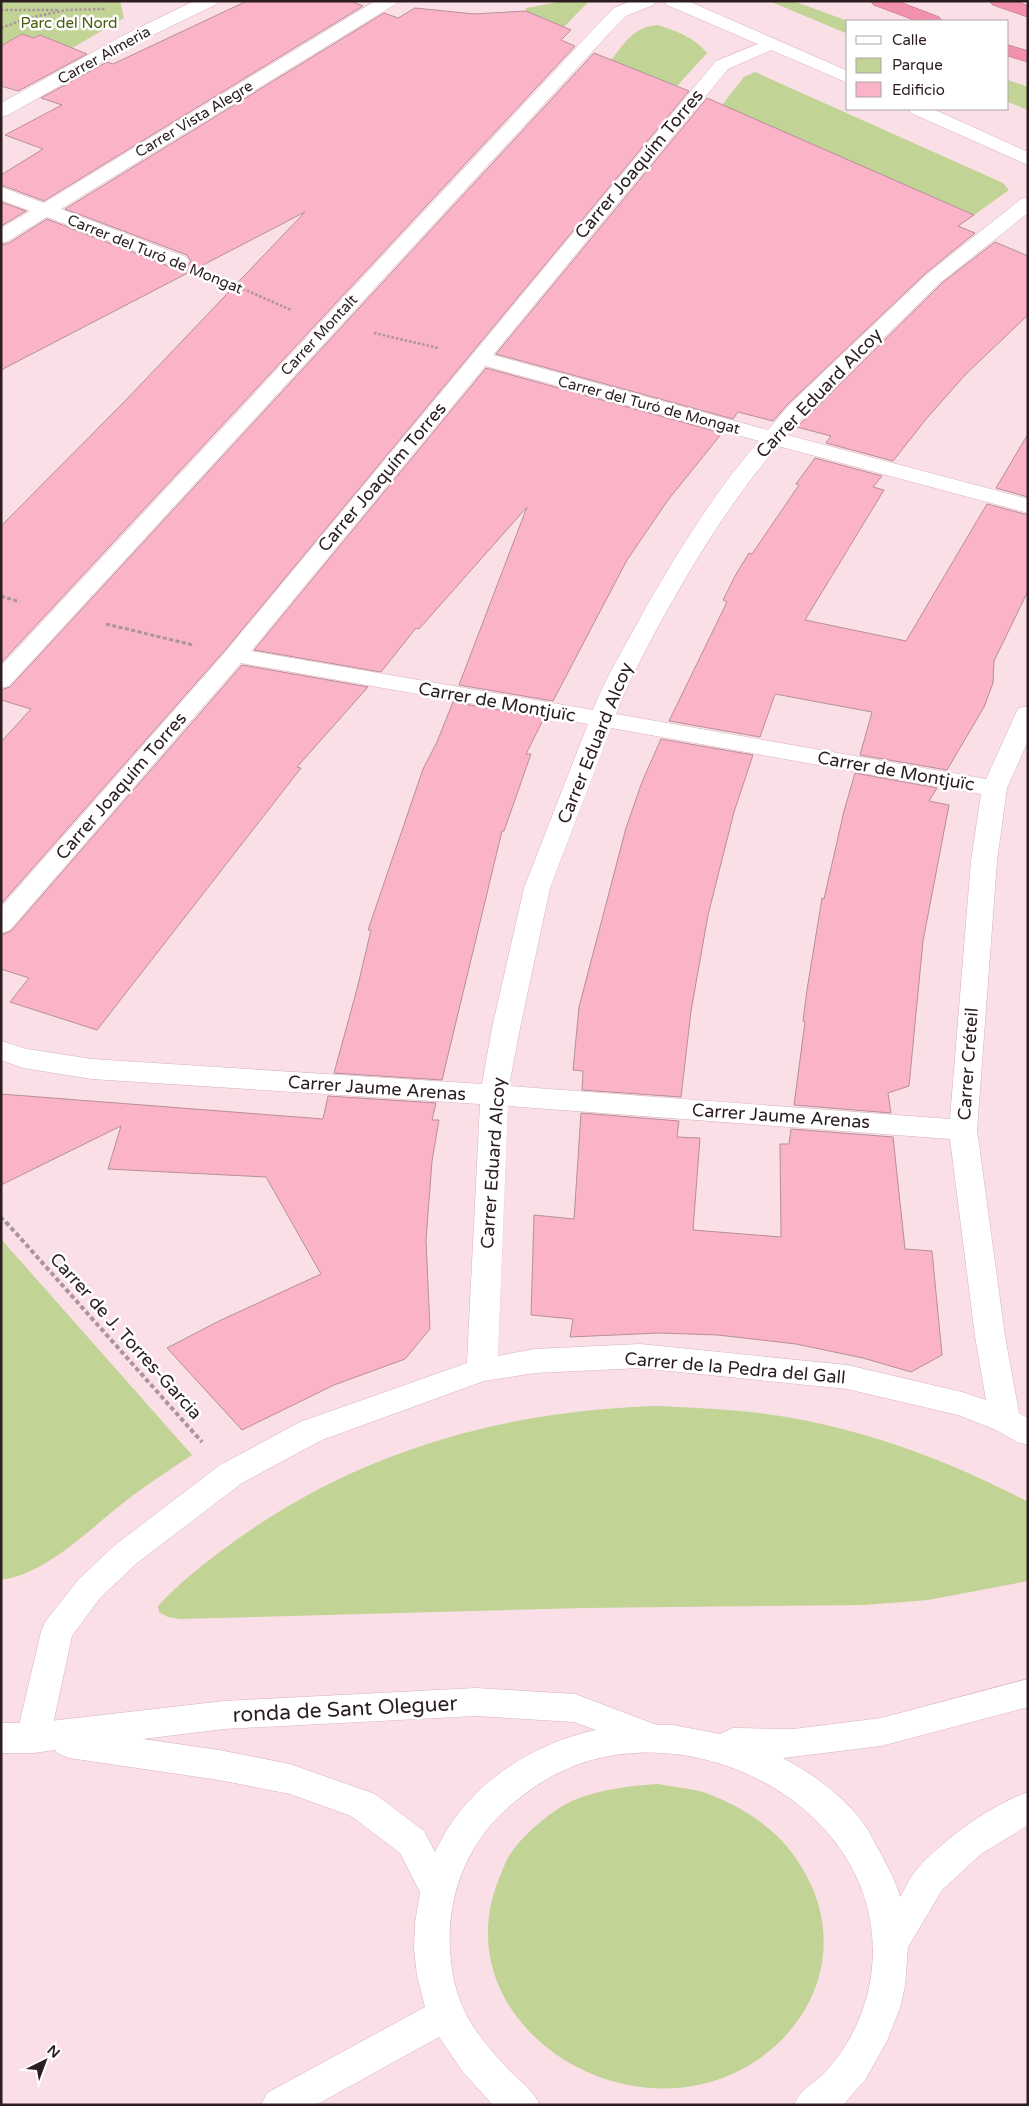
<svg xmlns="http://www.w3.org/2000/svg" width="1029" height="2106" font-family="'Varela Round',sans-serif">
  <style>
    .green { fill: #c1d495 }
    .building { fill: #fbb4c7; stroke: #b78f99 }
    .lines { fill: none; stroke-linecap: round; stroke-linejoin: round }
    .minor-casing { stroke: #dbb1bb; stroke-width: 1 }
    .tertiary-casing { stroke: #dbb1bb; stroke-width: 1 }
    .motorway-casing { stroke: #ad687c; stroke-width: 1 }
    .path-far2 { stroke: #ab959b; stroke-width: 2.5; stroke-dasharray: 2.5 2; stroke-linecap: butt }
    .path-far1 { stroke: #ab959b; stroke-width: 3; stroke-dasharray: 4 2.5; stroke-linecap: butt }
    .path { stroke: #ab959b; stroke-width: 4; stroke-dasharray: 4.5 3; stroke-linecap: butt }
    .minor { fill: #fff; fill-rule: evenodd }
    .tertiary { fill: #fff; fill-rule: evenodd }
    .motorway { fill: #f291ad; fill-rule: evenodd }
    .labels { text-anchor: middle; stroke-width: 5; stroke-linejoin: round; paint-order: stroke }
    .far-park-label { font-size: 15px; fill: #4b5c09; stroke: #fff }
    .far-street-label { font-size: 15px; fill: #2c1d21; stroke: #fff }
    .street-label { font-size: 18px; fill: #2c1d21; stroke: #fff }
    .near-street-label { font-size: 21px; fill: #2c1d21; stroke: #fff }
  </style>
  <rect width="100%" height="100%" fill="#fadfe6"/>
  <g class="green">
    <path d="M1,1h119l4,17 -52,30 -32,-13 -6,3 -12,-4 -21,12z"/>
    <path d="M564,1h25l-25,26 -38,-16v-3z"/>
    <path d="M769,1h24l55,20v13z"/>
    <path d="M657,25c18,5 38,13 50,28l-30,33 -66,-26c15,-18 21,-32 46,-35z"/>
    <path d="M755,72l248,111 6,7 -35,25 -252,-110 22,-28z"/>
    <path d="M1008,80l20,7v23l-20,-8z"/>
    <path d="M1,1239l191,216c-20,13 -41,27 -60,41 -39,29 -82,77 -131,84z"/>
    <path d="M656,1406c46,2 92,4 136,12 83,15 162,45 236,84v79l-100,19 -63,5 -283,3 -402,11 -12,-2 -9,-5 -1,-6c22,-24 48,-44 74,-63 126,-92 270,-132 424,-137z"/>
    <path d="M658,1784c14,3 31,4 45,8 26,9 53,24 73,43 16,15 28,34 37,54 40,97 -38,192 -137,199 -115,8 -227,-97 -175,-214 2,-6 5,-13 8,-18 13,-21 43,-46 65,-56 27,-11 55,-14 84,-16z"/>
  </g>
  <g class="building">
    <path d="M247,1h103l13,5 -319,195 -43,-16v-10l42,-26 -38,-14 57,-30 -21,-7 66,-36 6,2z"/>
    <path d="M415,8l59,6 52,-3 45,19 -10,10 14,6 -574,617v-137l124,-125 180,-189 -304,158v-125l8,-2 38,-24 124,48 7,2 9,-2 4,-6 -4,-6 -122,-46 319,-196 14,5z"/>
    <path d="M22,34l12,4 6,-3 47,19 -69,37 -17,-5v-40z"/>
    <path d="M594,53l95,38 -463,558 -225,255v-162l30,-33 -30,-9v-10l9,-3z"/>
    <path d="M707,98l267,117 -16,11 17,7 -49,40 -138,131 -15,17 -35,-9 -5,7 -237,-65z"/>
    <path d="M1,202l25,9 -25,15z"/>
    <path d="M995,242l33,14v59l-63,60 -38,43 -34,43 -67,-18 5,-7 -34,-9 145,-144z"/>
    <path d="M486,368l236,65 -54,67 -41,60 -74,141 -94,-16 68,-178 -108,122 -3,-1 -35,44 -127,-22z"/>
    <path d="M1028,434v63l-32,-9z"/>
    <path d="M815,458l67,18 -9,11 11,3 -79,130 101,21 81,-137 41,11v76l-34,70 -1,22 -9,24 -37,63 -87,-15 12,-43 -97,-18 -15,43 -91,-16 58,-119 -4,-2 12,-24 14,-23 3,1 47,-69 -3,-1z"/>
    <path d="M242,665l126,22 -71,80 4,1 -204,262 -87,-28 19,-24 -28,-9v-34l10,-4z"/>
    <path d="M453,702l91,16 -18,36h5l-27,77h-2l-60,249 -108,-7 23,-84 14,-59h-3l55,-161 14,-27z"/>
    <path d="M661,739l92,16 -19,57 -26,103 -17,96 -10,86 -99,-7 1,-19 -10,-1 6,-63 47,-179 16,-46z"/>
    <path d="M855,773l82,15 -8,13 20,4 -26,136 -14,145 -21,7 3,20 -97,-8 11,-83 -2,-1 4,-31 15,-92 2,1 20,-88z"/>
    <path d="M1,1094l322,25 5,-23 108,7 -4,17h7l-7,41 -6,79 4,89 -25,30 -71,26 -92,45 -75,-82 52,-27 102,-47 -55,-97 -158,-8 13,-43 -120,59z"/>
    <path d="M581,1113l98,8 -2,16 23,1 -7,92 88,7 -1,-93h9l2,-15 102,8 12,112 27,2 10,104 -31,17 -48,-14 -67,-14 -78,-9 -59,-2 -89,4 3,-18 -42,-4 3,-100 40,4z"/>
  </g>
  <g class="lines">
    <defs>
      <g id="minor">
        <path d="M194,1h24l-3,4 -79,38 -128,72 -7,2v-14l123,-68z"/>
        <path d="M375,1h22l-3,4 -333,204 125,48 3,4 -3,4 -7,2 -7,-2 -125,-48 -39,24 -7,2v-15l29,-17 -29,-11v-13l43,16z"/>
        <path d="M631,1h25l-3,4 -27,11 -12,12 -605,658 -8,2v-22l601,-646 12,-12z"/>
        <path d="M770,39l6,1 3,4 -3,4 -48,21 -235,286 275,75 21,-25 138,-131 94,-75 7,-2v16l-87,69 -136,133 -18,20 241,64v14l-250,-67c-46,53 -83,114 -117,175 -16,31 -33,61 -45,93l370,65 30,-66 3,-5 9,-2v35l-21,47 -10,73 -20,269 28,206 14,77 9,5v27l-11,-3 -23,-13 -36,-14 -111,-26 -207,-21 -105,5 -51,8 -162,59 -80,43 -105,80 -37,35 -28,38 -22,102 -5,10 -12,5 -12,-5 -5,-10 25,-106 4,-10 33,-42 37,-35 105,-80 80,-43 167,-59 13,-259 -388,-25 -69,-11 -22,-8v-19l26,8 65,10 390,25 10,-56 32,-140 64,-164 -347,-61 -231,267 -9,3v-26l226,-257 489,-589zM485,366l274,75c-47,54 -86,118 -121,181 -16,29 -33,57 -45,88l-342,-59zM611,728l370,66 -10,67 -21,258 -441,-33 11,-58 30,-140zM508,1106l442,33 25,197 11,64 -24,-8 -115,-27 -207,-21 -105,5 -37,7z"/>
      </g>
      <g id="tertiary">
        <path d="M664,1h24l160,70v12l-181,-78z"/>
        <path d="M909,109h24l95,43v13l-117,-52z"/>
        <path d="M1028,1679v28l-147,39 -98,12c32,17 65,41 85,72 5,8 8,16 13,24 7,14 15,27 19,43 6,-10 11,-22 19,-30 26,-29 72,-62 109,-75v33l-47,29 -39,36 -34,57 -3,39 -5,22 -13,33 -22,39 -22,25h-49c9,-19 18,-19 31,-33 22,-23 37,-53 44,-84 32,-155 -139,-266 -277,-228 -30,8 -56,24 -80,44 -47,39 -68,97 -61,158 5,47 27,76 59,109 11,11 23,19 30,34h-47l-30,-33 -24,-35 -123,68h-55l6,-12 158,-86 -8,-31 -3,-27 1,-26 5,-31 -20,-39 -49,-37 -61,-22 -71,-14 -150,-22 -12,-5 -2,-3 -22,3h-32v-30h32l191,-22 252,-13 99,6 82,31h16l47,9 13,-6 60,1 88,-11zM476,1716l98,6 22,8c-69,15 -131,57 -161,122l-11,-21 -49,-37 -85,-30 -71,-14 -76,-11 81,-10z"/>
      </g>
      <g id="motorway">
        <path d="M871,1h26l42,16 3,4h-25l-43,-16z"/>
        <path d="M990,1h26l12,5v11l-35,-12z"/>
        <path d="M1008,45l20,6v11l-20,-6z"/>
      </g>
    </defs>
    <use href="#minor" class="minor-casing"/>
    <use href="#tertiary" class="tertiary-casing"/>
    <use href="#motorway" class="motorway-casing"/>
    <g class="path-far2">
      <path d="M1,10h57"/>
      <path d="M1,28l24,-9 41,-9 40,-1"/>
      <path d="M214,276l77,34"/>
      <path d="M374,333l64,15"/>
    </g>
    <g class="path-far1">
      <path d="M1,596l19,6"/>
      <path d="M106,624l87,21"/>
      <path d="M1,1217l6,7"/>
    </g>
    <path class="path" d="M6,1222l196,220"/>
    <use href="#minor" class="minor"/>
    <use href="#tertiary" class="tertiary"/>
    <use href="#motorway" class="motorway"/>
  </g>
  <g class="labels">
    <g class="far-park-label">
      <text x="69" y="28">Parc del Nord</text>
    </g>
    <g class="far-street-label">
      <text transform="translate(104 55) rotate(-29)" y="5">Carrer Almeria</text>
      <text transform="translate(194 119) rotate(-31)" y="5">Carrer Vista Alegre</text>
      <text transform="translate(155 254) rotate(22)" y="5">Carrer del Turó de Mongat</text>
      <text transform="translate(319 335) rotate(-47)" y="5">Carrer Montalt</text>
      <text transform="translate(649 405) rotate(15)" y="5">Carrer del Turó de Mongat</text>
    </g>
    <g class="street-label">
      <text transform="translate(639 164) rotate(-50)" y="6">Carrer Joaquím Torres</text>
      <text transform="translate(819 393) rotate(-46)" y="6">Carrer Eduard Alcoy</text>
      <text transform="translate(382 477) rotate(-50)" y="6">Carrer Joaquím Torres</text>
      <text transform="translate(497 702) rotate(10)" y="6">Carrer de Montjuïc</text>
      <text transform="translate(595 743) rotate(-68)" y="6">Carrer Eduard Alcoy</text>
      <text transform="translate(896 771) rotate(10)" y="6">Carrer de Montjuïc</text>
      <text transform="translate(121 786) rotate(-49)" y="6">Carrer Joaquím Torres</text>
      <text transform="translate(968 1064) rotate(-86)" y="6">Carrer Créteil</text>
      <text transform="translate(377 1088) rotate(4)" y="6">Carrer Jaume Arenas</text>
      <text transform="translate(781 1116) rotate(4)" y="6">Carrer Jaume Arenas</text>
      <text transform="translate(493 1163) rotate(-86)" y="6">Carrer Eduard Alcoy</text>
      <text transform="translate(126 1336) rotate(48)" y="6">Carrer de J. Torres-Garcia</text>
      <text transform="translate(735 1368) rotate(5)" y="6">Carrer de la Pedra del Gall</text>
    </g>
    <g class="near-street-label">
      <text transform="translate(345 1709) rotate(-3)" y="7">ronda de Sant Oleguer</text>
    </g>
  </g>
  <rect width="1029" height="2106" fill="none" stroke="#2c1d21" stroke-width="5"/>
  <rect x="846" y="20" width="162" height="90" fill="#ffffff" stroke="#aba5a6"/>
  <rect x="856" y="36" width="25" height="8" fill="#ffffff" stroke="#aba5a6"/>
  <text x="892" y="45" font-size="15" fill="#2c1d21">Calle</text>
  <rect x="856" y="58" width="25" height="15" fill="#c1d495" stroke="#aba5a6"/>
  <text x="892" y="70" font-size="15" fill="#2c1d21">Parque</text>
  <rect x="856" y="82" width="25" height="15" fill="#fbb4c7" stroke="#aba5a6"/>
  <text x="892" y="95" font-size="15" fill="#2c1d21">Edificio</text>
  <g transform="translate(45 2061) rotate(42)" stroke="#ffffff" stroke-width="4" paint-order="stroke">
  <path d="M0-4L9 19L0 12L-9 19Z" fill="#2c1d21"/>
  <text y="-8" font-size="14" font-weight="bold" text-anchor="middle" fill="#2c1d21">N</text>
  </g>
</svg>
